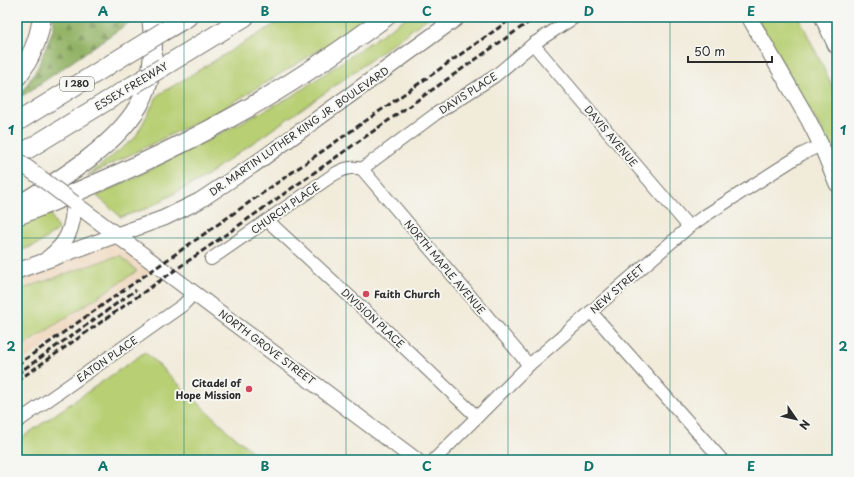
<svg xmlns="http://www.w3.org/2000/svg" width="854" height="477" font-family="'Playpen Sans',sans-serif">
  <style>
    .built { fill: #efd6bb }
    .green { fill: #b8cf73; stroke: #727d4f }
    .forest { fill: url(#forest-firs); stroke: #5e6e48 }
    .lines { fill: none; stroke-linecap: round; stroke-linejoin: round }
    .minor-casing { stroke: #706e68; stroke-width: 14 }
    .major-casing { stroke: #706e68; stroke-width: 17 }
    .highway-casing { stroke: #706e68; stroke-width: 20 }
    .minor { stroke: #fff; stroke-width: 12 }
    .major { stroke: #fff; stroke-width: 15 }
    .highway { stroke: #fff; stroke-width: 18 }
    .rail { stroke: #2b2b2b; stroke-width: 3; stroke-dasharray: 6 3; stroke-linecap: butt }
    .major-bridge-casing { stroke: #706e68; stroke-width: 17; stroke-linecap: butt }
    .highway-bridge-casing { stroke: #706e68; stroke-width: 20; stroke-linecap: butt }
    .major-bridge { stroke: #fff; stroke-width: 15 }
    .highway-bridge { stroke: #fff; stroke-width: 18 }
    .grid { fill: none; stroke: #0f766e; stroke-width: 1; stroke-opacity: 0.55 }
    .poi-dot { fill: #d1495b; stroke: #f6f6f2; stroke-width: 1.5 }
    .labels { text-anchor: middle; stroke-width: 4; stroke-linejoin: round; paint-order: stroke }
    .shield { fill: #f6f6f2; stroke: #686867; stroke-width: 1 }
    .shield-label { font-size: 9px; font-weight: bold; fill: #2b2b2b }
    .street-label { font-size: 10px; fill: #2b2b2b; stroke: #f6f6f2 }
    .poi-label { font-size: 10px; font-weight: bold; fill: #2b2b2b; stroke: #f6f6f2; text-anchor: start }
    .neatline { fill: none; stroke: #0f766e; stroke-width: 1.5 }
    .grid-label { font-size: 13px; text-anchor: middle; font-weight: bold; fill: #0f766e }
  </style>
  <defs>
    <pattern id="forest-firs" width="22" height="20" patternUnits="userSpaceOnUse"><rect width="22" height="20" fill="#92b265"/><path d="M5 1l3.5 6h-7zM16 11l3.5 6h-7z" fill="#779153"/></pattern>
  </defs>
  <rect width="100%" height="100%" fill="#f6f6f2"/>
  <filter id="ink" filterUnits="userSpaceOnUse"><feTurbulence type="fractalNoise" baseFrequency=".025" numOctaves="2"/><feDisplacementMap in="SourceGraphic" scale="8" xChannelSelector="R" yChannelSelector="G"/><feConvolveMatrix kernelMatrix="1 2 1 2 8 2 1 2 1" color-interpolation-filters="sRGB"/></filter>
  <filter id="wash" filterUnits="userSpaceOnUse"><feTurbulence type="fractalNoise" baseFrequency=".012" numOctaves="4" result="noise"/><feDisplacementMap in="SourceGraphic" scale="16" xChannelSelector="R" yChannelSelector="G"/><feGaussianBlur stdDeviation="0.9" result="paint"/><feColorMatrix in="noise" values="0 0 0 0 0 0 0 0 0 0 0 0 0 0 0 0 0 1.4 0 .05"/><feComposite in="paint" operator="in"/></filter>
  <g filter="url(#wash)">
    <rect width="100%" height="100%" fill="#f1ebda"/>
    <path class="built" d="M117,236l39,32 -139,97v-89z"/>
    <g class="green">
      <path d="M319,17h51l-31,21 -118,72 -134,66 48,-38 23,-43 117,-71z"/>
      <path d="M407,17h22l-100,73 -128,89 -53,29 -27,9 -24,-21 88,-44 109,-57z"/>
      <path d="M756,17h43l38,79v61z"/>
      <path d="M50,212l8,18 -20,14 -21,8v-24z"/>
      <path d="M119,255l18,16 -114,75 -6,-7v-48z"/>
      <path d="M145,352l85,81 33,27h-246v-19z"/>
    </g>
    <path class="forest" d="M53,17h84l-119,82 20,-32 15,-37z"/>
  </g>
  <g filter="url(#ink)">
    <g class="lines">
      <defs>
        <g id="minor">
          <path d="M533,44l156,183"/>
          <path d="M362,169l75,-56 58,-37 38,-32 42,-27"/>
          <path d="M362,169l167,196"/>
          <path d="M268,221l120,111 89,85"/>
          <path d="M211,259l122,-84c10,-6 17,-9 29,-6"/>
          <path d="M591,312l131,148"/>
          <path d="M17,422l166,-117 11,-12"/>
          <path d="M434,460l95,-95 160,-138 14,-10 99,-63 19,-9"/>
        </g>
        <g id="major">
          <path d="M749,17l59,102 13,26 16,39"/>
          <path d="M74,203l342,257"/>
          <path d="M48,258c20,-15 25,-30 26,-55"/>
          <path d="M17,271l147,-53 35,-17 53,-35 206,-149"/>
        </g>
        <g id="highway">
          <path d="M824,17l13,28"/>
          <path d="M164,31l24,-14"/>
          <path d="M163,67l82,-50"/>
          <path d="M17,77c14,-18 22,-38 25,-60"/>
          <path d="M17,122l121,-75"/>
          <path d="M17,156l116,-71"/>
          <path d="M17,206c25,-15 49,-30 71,-47 53,-41 72,-75 63,-142"/>
          <path d="M17,216c74,-29 148,-61 217,-100 53,-29 103,-63 152,-99"/>
        </g>
      </defs>
      <use href="#minor" class="minor-casing"/>
      <use href="#major" class="major-casing"/>
      <use href="#highway" class="highway-casing"/>
      <use href="#minor" class="minor"/>
      <use href="#major" class="major"/>
      <use href="#highway" class="highway"/>
      <g class="rail">
        <path d="M17,365l497,-348"/>
        <path d="M17,374l119,-84"/>
        <path d="M17,381l519,-364"/>
      </g>
      <defs>
        <path id="major-bridge" d="M17,160l57,43"/>
        <g id="highway-bridge">
          <path d="M138,47l26,-16"/>
          <path d="M133,85l30,-18"/>
        </g>
      </defs>
      <use href="#major-bridge" class="major-bridge-casing"/>
      <use href="#highway-bridge" class="highway-bridge-casing"/>
      <use href="#major-bridge" class="major-bridge"/>
      <use href="#highway-bridge" class="highway-bridge"/>
    </g>
  </g>
  <path class="grid" d="M184,17v443M346,17v443M508,17v443M670,17v443M17,238h820"/>
  <g class="poi-dot">
    <circle cx="366" cy="294" r="4"/>
    <circle cx="249" cy="389" r="4"/>
  </g>
  <g class="labels">
    <rect class="shield" x="60" y="77" width="34" height="14" rx="3"/>
    <g class="shield-label">
      <text x="77" y="87">I 280</text>
    </g>
    <g class="street-label">
      <text transform="translate(131 86) rotate(-31)" y="4">ESSEX FREEWAY</text>
      <text transform="translate(468 93) rotate(-33)" y="4">DAVIS PLACE</text>
      <text transform="translate(299 131) rotate(-35)" y="4">DR. MARTIN LUTHER KING JR. BOULEVARD</text>
      <text transform="translate(611 136) rotate(50)" y="4">DAVIS AVENUE</text>
      <text transform="translate(285 208) rotate(-35)" y="4">CHURCH PLACE</text>
      <text transform="translate(445 267) rotate(50)" y="4">NORTH MAPLE AVENUE</text>
      <text transform="translate(617 289) rotate(-41)" y="4">NEW STREET</text>
      <text transform="translate(373 318) rotate(43)" y="4">DIVISION PLACE</text>
      <text transform="translate(267 347) rotate(37)" y="4">NORTH GROVE STREET</text>
      <text transform="translate(107 359) rotate(-35)" y="4">EATON PLACE</text>
    </g>
    <g class="poi-label">
      <text x="374" y="298">Faith Church</text>
      <text x="241" y="387" text-anchor="end">Citadel of<tspan x="241" dy="12">Hope Mission</tspan></text>
    </g>
  </g>
  <rect width="854" height="477" fill="none" stroke="#f6f6f2" stroke-width="44"/>
  <g transform="translate(796 419) rotate(124)" stroke="#f6f6f2" stroke-width="3" paint-order="stroke">
  <path d="M0-3L7 15L0 10L-7 15Z" fill="#2b2b2b"/>
  <text y="-6" font-size="11" font-weight="bold" text-anchor="middle" fill="#2b2b2b">N</text>
  </g>
  <path d="M688 56v6h84v-6" fill="none" stroke="#2b2b2b" stroke-width="2"/>
  <text x="694" y="56" font-size="12" fill="#2b2b2b" stroke="#f6f6f2" stroke-width="3" paint-order="stroke">50 m</text>
  <rect x="22" y="22" width="810" height="433" class="neatline"/>
  <g class="grid-label">
    <text x="103" y="16">A</text>
    <text x="265" y="16">B</text>
    <text x="427" y="16">C</text>
    <text x="589" y="16">D</text>
    <text x="751" y="16">E</text>
    <text x="11" y="135">1</text>
    <text x="843" y="135">1</text>
    <text x="11" y="351">2</text>
    <text x="843" y="351">2</text>
    <text x="103" y="471">A</text>
    <text x="265" y="471">B</text>
    <text x="427" y="471">C</text>
    <text x="589" y="471">D</text>
    <text x="751" y="471">E</text>
  </g>
</svg>
